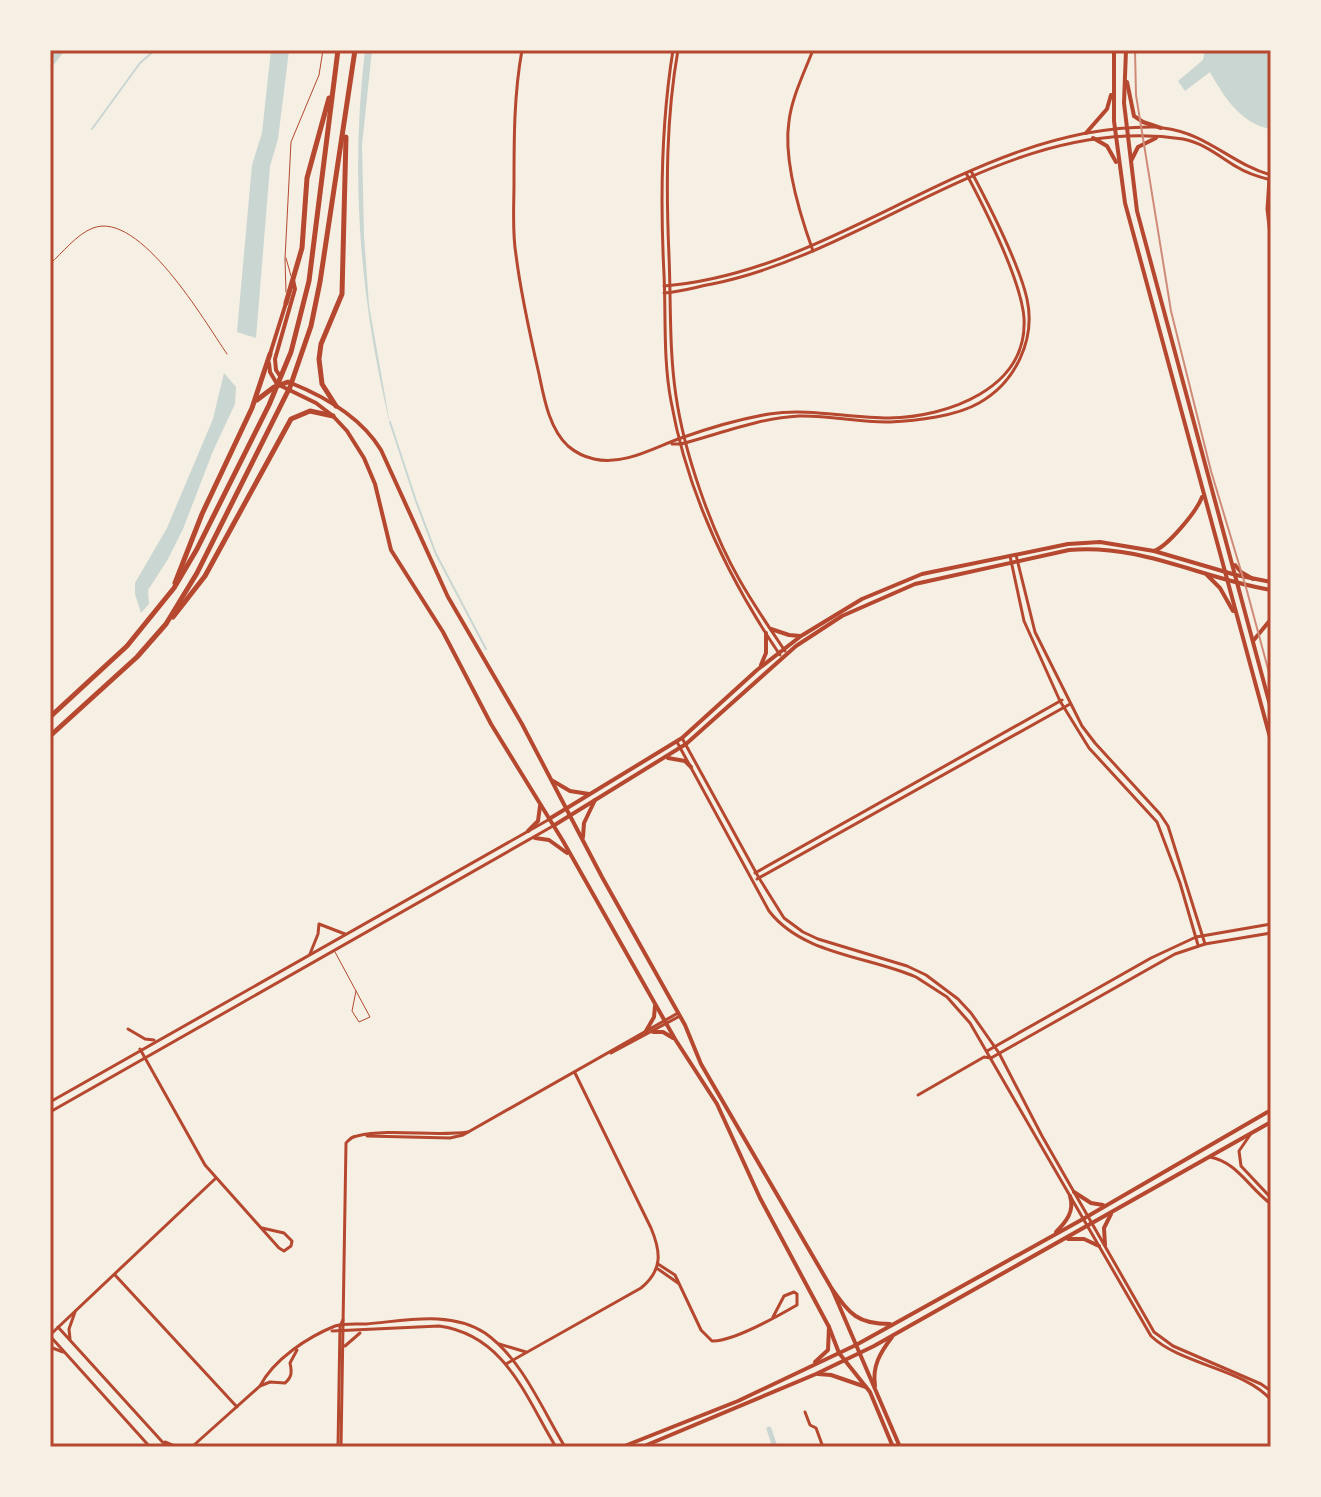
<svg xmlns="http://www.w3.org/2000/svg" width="1321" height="1497" font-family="'DM Sans',sans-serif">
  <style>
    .water { fill: #c9d6d2 }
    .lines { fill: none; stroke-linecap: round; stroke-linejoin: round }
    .stream { stroke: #c9d6d2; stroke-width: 2 }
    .canal { stroke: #c9d6d2; stroke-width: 5 }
    .river { stroke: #c9d6d2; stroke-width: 8 }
    .service { stroke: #b5482f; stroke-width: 1 }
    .minor { stroke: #b5482f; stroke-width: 3 }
    .tertiary { stroke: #b5482f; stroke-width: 3 }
    .secondary { stroke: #b5482f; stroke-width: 4 }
    .primary { stroke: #b5482f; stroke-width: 4 }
    .motorway { stroke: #b5482f; stroke-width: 5 }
    .rail { stroke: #cf8b77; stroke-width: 2 }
    .neatline { fill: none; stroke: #b5482f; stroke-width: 3 }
  </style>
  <rect width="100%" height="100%" fill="#f6efe4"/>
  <g class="water">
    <path d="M271,50h18l-11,89 -8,27 -14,172 -19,-6 15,-167 10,-32z"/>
    <path d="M365,50h7l-10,95 2,91 5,69 21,119c-30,-124 -40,-247 -25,-374z"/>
    <path d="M1205,50h66v79c-30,-5 -47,-32 -61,-57l-25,19 -7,-10 25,-21z"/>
    <path d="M224,373l12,14 -1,17 -22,47 -30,78 -15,30 -20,31 1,14 -8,9 -6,-19v-11l32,-55 46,-109z"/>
  </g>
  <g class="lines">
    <g class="stream">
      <path d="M92,129l48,-66 15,-13"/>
      <path d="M390,422l26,79 20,53 50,95"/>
    </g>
    <path class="canal" d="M769,1429l6,18"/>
    <path class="river" d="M50,63l10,-13"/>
    <g class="service">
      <path d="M286,258l5,18"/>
      <path d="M50,264c12,-11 27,-30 43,-36 47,-18 112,94 134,126"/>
      <path d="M286,292l-1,-33 6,-117 28,-67 4,-25"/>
      <path d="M335,952l35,65 -11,5 -7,-11 4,-20"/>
    </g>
    <g class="minor">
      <path d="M522,50c-8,44 -8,88 -8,133 0,23 -2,49 2,72 5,40 14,80 23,119 5,24 10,54 29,72 7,6 17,11 26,13 30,7 61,-12 87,-21 28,-10 59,-19 88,-24 41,-6 79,4 120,4 58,-1 139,-29 135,-100 -3,-39 -39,-109 -58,-145"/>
      <path d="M813,50c-9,23 -21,47 -24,71 -6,39 11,94 24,130"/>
      <path d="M1269,179l-2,30 4,34"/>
      <path d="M672,444h9c39,-10 77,-26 118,-28 31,-1 61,7 91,6 26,-1 67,-6 89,-19 36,-20 57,-63 48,-104 -8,-36 -38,-94 -56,-128"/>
      <path d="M140,1049l65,116 74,83 5,3 7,-5 1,-5 -8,-8 -22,-5"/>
      <path d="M611,1053l69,-37"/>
      <path d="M918,1095l66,-38 7,1"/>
      <path d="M1250,1135l-11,16 2,15 30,32"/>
      <path d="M367,1136l83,2 13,-3 215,-122"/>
      <path d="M1210,1157c27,5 39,31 61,47"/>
      <path d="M658,1264l17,11 26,55 11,11c21,1 66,-25 85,-36v-11l-3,-2 -10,4 -11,21"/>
      <path d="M658,1269l20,14"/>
      <path d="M115,1275l122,132"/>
      <path d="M332,1331l107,-5c66,9 86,70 117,121"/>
      <path d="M50,1335l166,-157"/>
      <path d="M499,1344l27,8"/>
      <path d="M345,1346l15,-13"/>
      <path d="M506,1364l135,-76c22,-18 20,-36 10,-60l-76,-155"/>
      <path d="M260,1386l10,-4 15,1c7,-6 7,-11 5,-20l7,-13"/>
      <path d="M805,1412l5,13 6,3 7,19"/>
      <path d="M194,1445l66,-59c14,-27 48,-49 75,-60 8,-3 22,-2 31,-2 38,-3 84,-14 119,9 37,26 57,76 80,114"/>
      <path d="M338,1447l2,-121 3,-6"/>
      <path d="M341,1447l5,-304c4,-4 5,-6 11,-7 35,-8 75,1 111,-4"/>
    </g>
    <g class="tertiary">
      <path d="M673,50c-12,75 -13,148 -9,224 2,41 -1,85 7,127 16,91 57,177 109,254"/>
      <path d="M678,50c-12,68 -12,137 -9,206 2,46 0,94 7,140 8,56 35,134 63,183 14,25 30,48 46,72"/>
      <path d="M1163,128c44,5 68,36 108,47"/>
      <path d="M664,286c175,-14 312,-162 491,-159"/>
      <path d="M664,293c16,-1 32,-6 48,-9 162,-33 297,-171 471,-145 21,4 37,18 54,28 11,7 22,10 34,13"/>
      <path d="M1016,555l19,77 47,94 13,17 65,71 8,12 37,118"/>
      <path d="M1010,556l14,65 36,80 29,47 68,74 23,61 18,62"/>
      <path d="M682,738l77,140 25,40 19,14 15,7 89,27 19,9 32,24 13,14 28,40 43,83 112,196 19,14 88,38 10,7"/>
      <path d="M677,742l92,169c34,44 99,45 147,66l31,20 23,26 181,313c30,29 94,33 120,64"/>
      <path d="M755,873l307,-173"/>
      <path d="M757,879l313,-175"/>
      <path d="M310,954l8,-20 1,-10 26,10"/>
      <path d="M128,1029l17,10 9,1"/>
      <path d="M987,1051l164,-93 45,-21 75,-13"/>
      <path d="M991,1058l184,-104 30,-10 66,-11"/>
      <path d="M50,1102l498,-282"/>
      <path d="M50,1112l503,-286"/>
      <path d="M58,1327l109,120"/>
      <path d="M50,1336l100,111"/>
      <path d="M70,1339l-1,-10 6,-17"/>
      <path d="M50,1347l13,5"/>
      <path d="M165,1442l12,5"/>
      <path d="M182,1447l12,-1"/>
    </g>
    <g class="secondary">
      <path d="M270,354l16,-51"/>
      <path d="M269,363l1,9 7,12 39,19 17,13 14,15 17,27 11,26 16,66 52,82 48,92 72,117 112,198 42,65 43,94 69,129 10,26 31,39 23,55"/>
      <path d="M280,376l-4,-6 -1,-11 20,-70 -2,-9"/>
      <path d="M291,383c35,14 70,34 90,67l67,147 74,127 80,153 83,148 16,39 131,225 68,158"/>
      <path d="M771,629l18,6 11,1"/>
      <path d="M761,665l5,-12v-20"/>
      <path d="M668,758l17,3 6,6"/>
      <path d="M553,781l17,10 19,3"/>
      <path d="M549,819l133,-81 75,-68 44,-34 61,-37 60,-25 146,-30 32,-2 54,9 82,24 35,7"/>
      <path d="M553,826l133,-82 110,-98 46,-30 73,-32 154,-34c70,-7 134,29 202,40"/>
      <path d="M528,831l10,-10 2,-15"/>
      <path d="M583,837l1,-14 11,-23"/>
      <path d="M535,838l14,2 18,13"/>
      <path d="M646,1031l8,-14 1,-11"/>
      <path d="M653,1032h10l10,6"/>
    </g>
    <g class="primary">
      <path d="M1114,50v71l11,82 146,538"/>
      <path d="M1126,50l-2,53 13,108 134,498"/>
      <path d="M1127,82l7,34 9,6 18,6"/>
      <path d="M1086,133l21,-24 4,-14"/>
      <path d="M1093,138l14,8 9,16"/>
      <path d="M1131,161l7,-14 18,-9"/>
      <path d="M1154,551c14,-5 43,-40 48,-54"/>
      <path d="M1235,565l6,7 12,7"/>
      <path d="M1207,575l13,13 13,23"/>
      <path d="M1253,641l18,-22"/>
      <path d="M1074,1192l17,11 12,2"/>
      <path d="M1056,1232c10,-10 19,-21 14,-36"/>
      <path d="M1068,1239h16l15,7"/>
      <path d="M1105,1245l-1,-17 7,-14"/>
      <path d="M832,1289c18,25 25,35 58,35"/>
      <path d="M815,1362l13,-12 1,-23"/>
      <path d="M818,1374l13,1 35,12"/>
      <path d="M875,1386c-3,-20 5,-33 17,-49"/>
      <path d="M622,1447l116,-46 118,-56 227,-126 188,-109"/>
      <path d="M642,1447l174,-73 58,-28 397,-224"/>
    </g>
    <g class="motorway">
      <path d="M286,303l16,-55 5,-70 22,-80"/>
      <path d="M257,400l17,-13 14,-5"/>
      <path d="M336,406l-14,-22 -3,-25 2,-15 21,-50 4,-157"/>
      <path d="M175,583l27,-69 50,-106 18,-54"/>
      <path d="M173,617l32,-41 86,-157 19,-8 23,5"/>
      <path d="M50,717l77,-71 47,-58 23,-39 72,-144 22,-53 18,-71 29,-231"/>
      <path d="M50,736l87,-79 29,-33 31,-51 93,-186 21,-61 9,-44 35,-232"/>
    </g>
    <path class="rail" d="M1135,50l1,45 35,216 40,160 36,120 24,89"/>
  </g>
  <rect width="1321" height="1497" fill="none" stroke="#f6efe4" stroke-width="104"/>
  <rect x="52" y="52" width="1217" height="1393" class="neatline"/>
</svg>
